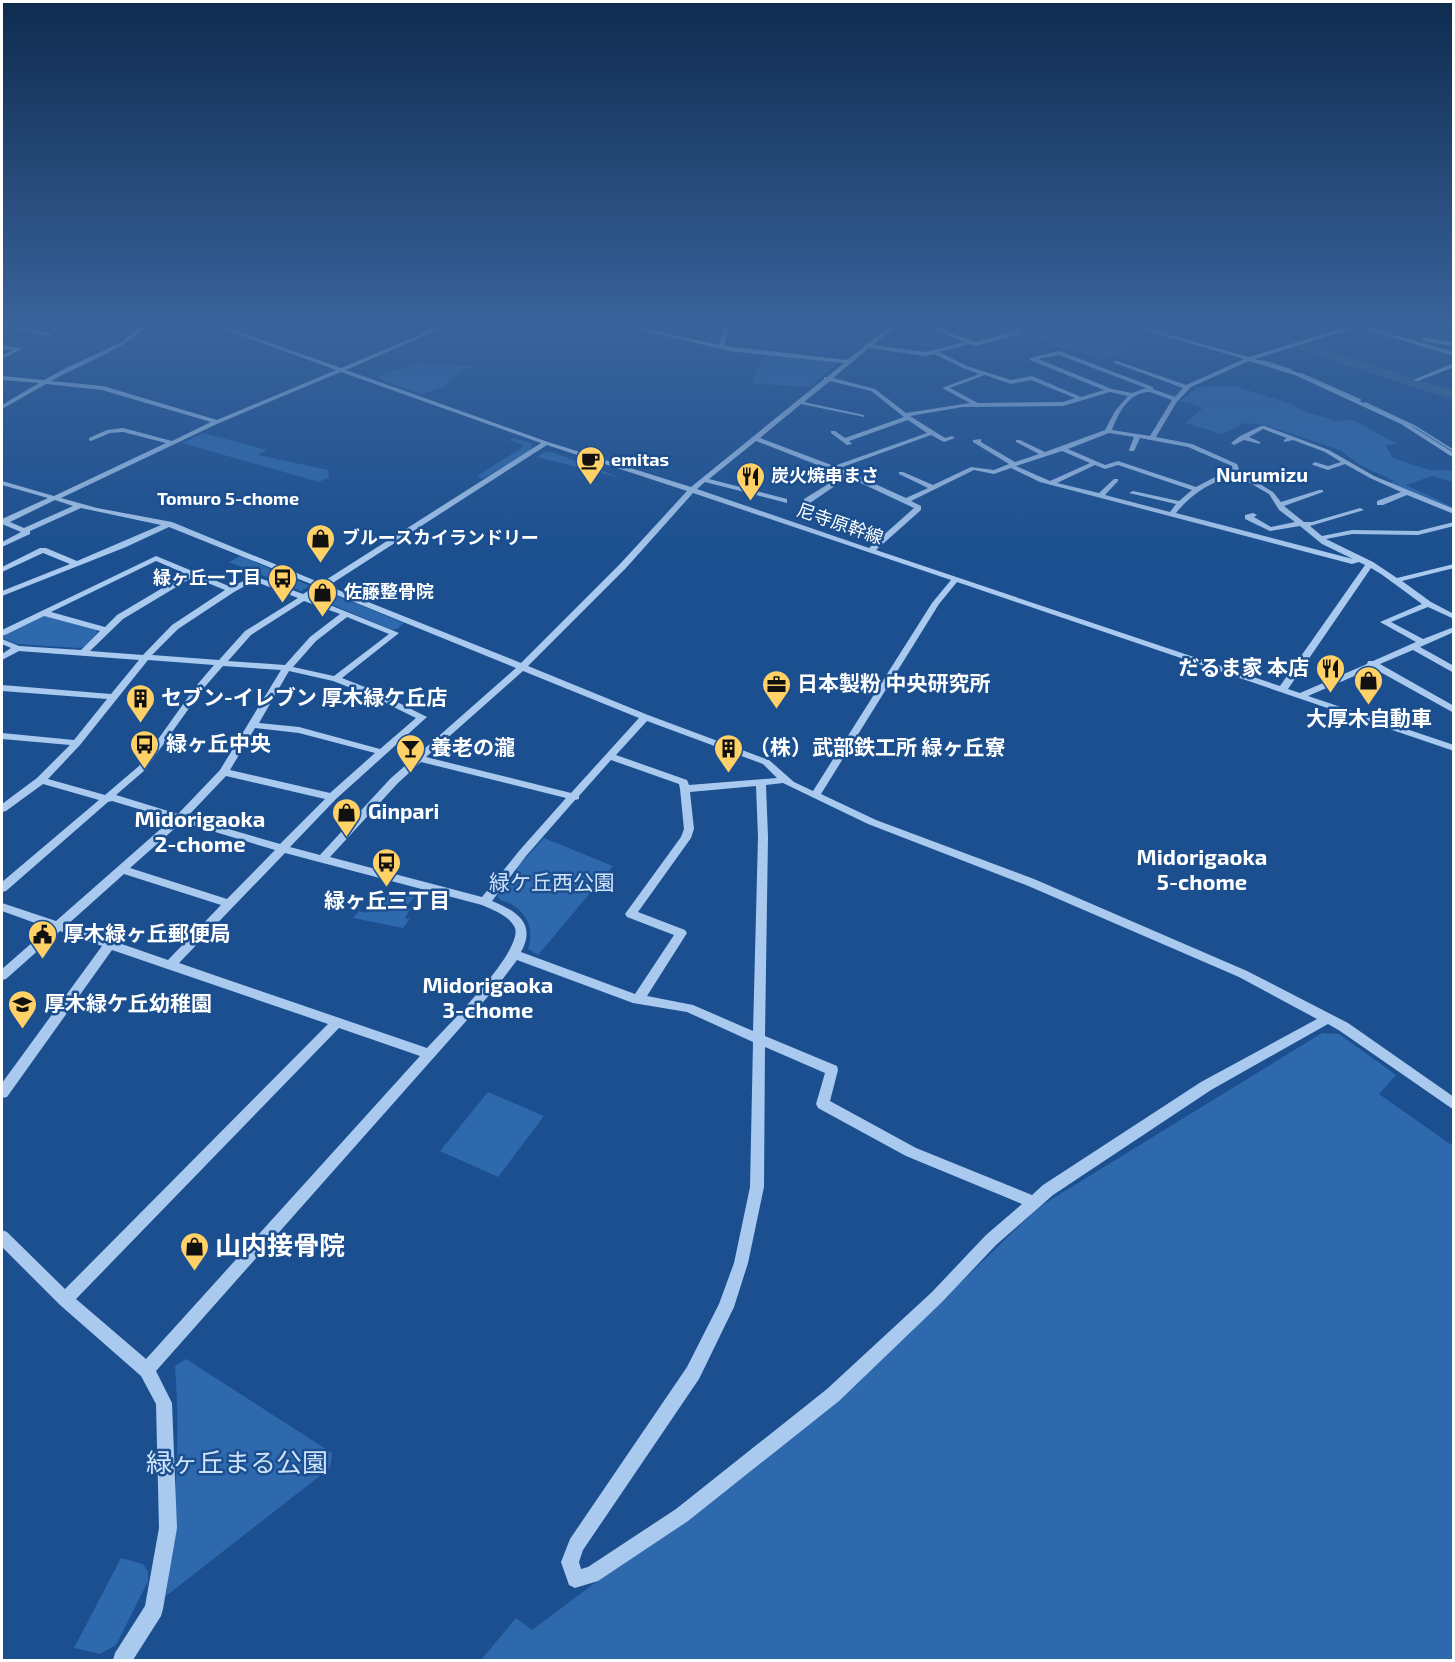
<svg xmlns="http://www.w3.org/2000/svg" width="1455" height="1662" font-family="'Exo 2','Noto Sans JP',sans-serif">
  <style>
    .green { fill: #2e69ad }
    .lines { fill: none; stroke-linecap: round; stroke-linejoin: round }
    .stream { stroke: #9cc4f0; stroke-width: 2 }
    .river { fill: #3c6290; fill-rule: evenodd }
    .minor { fill: #a9c9ee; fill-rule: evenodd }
    .labels { text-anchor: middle; stroke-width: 5; stroke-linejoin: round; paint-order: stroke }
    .far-poi-label { font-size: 18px; font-weight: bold; fill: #fff; stroke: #1b4f8f; text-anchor: start }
    .far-neighbourhood-label { font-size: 18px; font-weight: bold; fill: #fff; stroke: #1b4f8f }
    .far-street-label { font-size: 18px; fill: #fff; stroke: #1b4f8f }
    .far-quarter-label { font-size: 20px; font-weight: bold; fill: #fff; stroke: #1b4f8f }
    .poi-label { font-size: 21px; font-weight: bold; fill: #fff; stroke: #1b4f8f; text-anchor: start }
    .park-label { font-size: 21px; fill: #cfe3fa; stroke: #1b4f8f }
    .neighbourhood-label { font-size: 22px; font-weight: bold; fill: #fff; stroke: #1b4f8f }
    .near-poi-label { font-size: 26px; font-weight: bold; fill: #fff; stroke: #1b4f8f; text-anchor: start }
    .near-park-label { font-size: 26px; fill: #cfe3fa; stroke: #1b4f8f }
  </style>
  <rect width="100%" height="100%" fill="#1b4f8f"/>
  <g class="green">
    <path d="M1002,326h64l64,22 -28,12 -30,-10 -19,-3 -20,-14 -15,-2z"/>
    <path d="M765,354l73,8v1l-28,24 -58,-4z"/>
    <path d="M417,363l55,3 2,1 -12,2 -18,18 -22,7 -43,-15v-3z"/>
    <path d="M1235,386l56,18 14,8 33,9 16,-1 43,24 -12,1 8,13 36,12h21l3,3v9l-21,-6 -26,9 47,22v3l-64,-27 5,-2 -34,-16 -20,-15 -72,-24 -23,-3 -23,11 -37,-11 17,-14 -2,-3 -20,-5 18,-14z"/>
    <path d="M203,433l64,17 -9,5 70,15 1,7 -10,5 -137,-39z"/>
    <path d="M513,438l19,5 -2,8 -48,28 -4,-3 2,-2 43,-27 -1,-3 -12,-3z"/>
    <path d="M545,452h7l69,26 -84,-21z"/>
    <path d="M240,556l68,29 1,1 -8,5 -72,-29z"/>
    <path d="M324,591l80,32 -7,6 -5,1 -78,-33z"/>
    <path d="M41,615l55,15 1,3 -13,14 -6,1 -61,-4 -15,-6v-3z"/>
    <path d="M544,838l69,28 -75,89 -10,-6c6,-20 0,-36 -19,-46 -6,-2 -8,-2 -12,-7l13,-17 5,-3 3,-10z"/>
    <path d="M390,891l24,6 -8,10 4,2 -5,9 5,1 -7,9 -50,-10 6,-7 7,2 8,-9 5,1z"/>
    <path d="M1322,1033l17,1 57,41 -17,19 74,52v514h-972l35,-42 16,12 302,-226 205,-197z"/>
    <path d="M488,1092l56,24 -46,61 -58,-26z"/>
    <path d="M186,1359l146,94 -2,15 -164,128c9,-76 15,-153 9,-230z"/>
    <path d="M121,1558l22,6 5,8v9l-32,64 -16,9 -26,-6z"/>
  </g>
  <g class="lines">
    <g class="stream">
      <path d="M1262,361l29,9"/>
      <path d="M1301,374l59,26"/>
      <path d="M1365,403l51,24 38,24"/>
    </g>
    <path class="river" d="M1233,326h18l203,65v9l-219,-71z"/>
    <g class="minor">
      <path d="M5,326h10l37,8 -3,2z"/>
      <path d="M141,326h6c-27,26 -64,37 -96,55l52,5 114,34 119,-50 -120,-44h6l119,42 100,-42h6l-101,44 202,72 143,45 133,-108v-2h3l17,-14 -115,-12 -104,-25h8l86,19 5,-19h5l-5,20 123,14 17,-13v-2l3,-1 23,-18h6l-23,19 53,7 39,-10 -39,-16h6l43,16 43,-11 2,3 -45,12 -4,-2 -32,8 28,14 44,14 21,-4 49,21 23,-7 -74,-30v-2l29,-7 94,36v2l22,8 8,-9 -71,-26 5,-1 69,24 58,-26 -114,-33h7l112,31 101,-31h14l90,26v4l-97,-29 -102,32 44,14 106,49 49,31v5l-53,-34 -106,-49 -46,-14 -58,26 -15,16 -20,34 36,7 45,20 3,8 33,20 8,10 38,-12h4v2l-39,14 20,16h8l48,-14 4,2 -54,16 12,10 30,-6 66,1 36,-9v4l-36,9 -66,-1 -26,5 47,23 24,16 57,-14v4l-52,13 29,21 23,12v5l-26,-12 -37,15 32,17 31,-12v5l-34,15 34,19v7l-41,-23 -33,14 74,42v7l-81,-45 -65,28 146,49v6l-497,-169 -18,22 -118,190 55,26 158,59 213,92 101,52 106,74v13l-114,-79 -12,-7 -117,66 -158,105 -57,50 -54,57 -103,99 -151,120 -90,60 -23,7 -6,-3 -8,-23 9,-23 117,-172 32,-63 15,-41 16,-76 3,-145 -66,-30 -54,-9 -116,-43 -18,24 -343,387 16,32 5,125 -14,81 -2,7 -28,44h-20l2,-7 30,-47 14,-78 -3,-124 -15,-28 -81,-71 -58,-58v-17l5,2 58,57 263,-265 -216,-74 -105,147 -5,1v-15l100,-137 -42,-15 -54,48 -4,1v-11l47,-41 -47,-17v-8l54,18 116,-102 -60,-18 -4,1 -102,89 -4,1v-10l97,-82 -56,-16 -37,27 -4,1v-8l35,-26 33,-33 -68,-6v-6l72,7 33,-41 -105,-8v-6l109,9 28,-34 -120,-9 -17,9v-6l9,-6 -9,-4v-5l17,7 62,4 19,-19 -56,-15 -39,19h-3v-5l154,-74 75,31 23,-11 49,18 13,-8 -147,-59 -43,20 -124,49v-5l68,-27 -27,-11 -41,19v-5l38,-19h6l31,13 84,-36 -80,-17 -51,23v3l-28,13v-5l19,-10 -19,-8v-5l46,-21 -46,-13v-4l52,15 112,-53 -43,-11 -13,1 -19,8 -2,-1v-2l18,-8 16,-2 49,13 39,-19 -109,-32 -56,-6 -44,25v-4l37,-22 -37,-3v-4l42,4 22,-12 56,-26zM869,348l57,8 8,-2 29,14 16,6 -37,14 28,15 -64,10 -31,-24 -42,-11zM1059,355l87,33 -14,5 -20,-4 -74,-30zM341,372l200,71 -220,140 -149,-61 -75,-14 -36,-10 158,-75zM985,375l26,9 20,-4 44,18 -12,4 -85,1 -28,-15zM830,381l41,10 33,26 -59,21 -10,-7h-4v2l16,12 5,-1 -3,-3 59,-21 19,13 -93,33 -74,-28 41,-34 63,13v-2l-60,-13zM1110,392l18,4 -13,15 -10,19 -60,22 -25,-12h-4v2l23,12 -24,8 -34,-20v-3l-8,1v2l36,22 -15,6 -23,-3 -38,18 -30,-13h-4v2l29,14 -22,10 -66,-30 91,-33 13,7 11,-4 -3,-2 -7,2 -35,-22 53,-9 100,-1zM1150,392l22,8 -22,36 -38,-6c7,-18 17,-38 38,-38zM1109,433l25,4 -5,13 1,1h4l6,-13 48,9 44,19 1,6 -18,5 -19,10 -78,-26 -13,4 -37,-16zM756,441l87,34 -39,24v4h6l38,-26 66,31 -45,40 -172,-59 8,-7 82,21v-4l-78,-20zM547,445l140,46 -67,73 -99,99 -193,-77zM1062,451l28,12 -40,18 -34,-15zM1095,465l10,4 13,-4 74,25 -13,11 -46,-10 -4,2 47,11 -6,8 -65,-17 13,-14v-2h-4l-15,14 -42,-10zM1011,468l29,14 312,82 7,-2 6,3 -85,121 -404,-136 45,-40v-4l-10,-5 63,-31 20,4zM1236,475l33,19 10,16 16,12 -24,5 -17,-10 3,-2 -4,-2 -8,2v4l25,12 30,-5 22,18 31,15 -177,-46c15,-19 36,-32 60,-38zM693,493l258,87 -19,23 -119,188 -19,-9 -25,-22 -121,-45 -120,-49 98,-98zM55,500l18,6 -49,22 -14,-6zM156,561l30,13 -69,41 -12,12 -54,-15zM1371,568l10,6 41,30 -42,18 36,20 -43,19h-5l-1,3 -67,29 -12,-4zM193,577l32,13 -53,35 -29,30 -53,-4 33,-32zM254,581l44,17 -53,33 -26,29 -67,-5 26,-26 56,-37zM322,589l194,79 -126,111 -70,76 -30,-8 46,-48 91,-82 -52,-26 -33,-13 57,-45 -89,-36zM304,601l36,13 -30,23 -25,28 -57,-4 23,-26zM347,617l42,17 -55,42 -41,-9 23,-26zM148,660l66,5 -18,21 -57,80 -34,29 -57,-16 32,-34zM223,666l58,4 -61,100 -42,44 -62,-19 29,-25 57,-80zM289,671l44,10 36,14 47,23 -36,31 -81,-22 -40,-4zM523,671l116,47 -68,75 -145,-36zM647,721l116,43 14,14 -88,7 -2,-5 -71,-25zM255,728l44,5 76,20 -45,40 -100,-23zM611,760l68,24 1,5 4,40 -3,8 -56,77 2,3 47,18 -39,59 -114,-42c16,-29 -5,-41 -29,-51l34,-45 49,-56 4,-1v-3zM421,762l145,36 -47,53 -37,46 -152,-40 68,-74zM226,776l99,23 -45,45 -93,-27zM783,783l85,41 158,61 213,92 78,42 -116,63 -158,103 -11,10 -116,-47 -86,-47 8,-31 -1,-4 -72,-30 3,-199 -2,-52zM756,786l2,51 -5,194 -60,-26 -46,-9 40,-63 -2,-3 -47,-18 53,-74 3,-9 -4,-37zM182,822l93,28 -48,49 -97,-31zM285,853l197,52c11,5 28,11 33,23 8,24 -71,101 -88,120l-248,-85zM124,874l97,31 -53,55 -101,-35zM339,1028l81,28 -274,303 -70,-60zM765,1047l60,26 -9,31 2,4 88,48 116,48 -36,31 -54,57 -105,97 -151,120 -88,58 -7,2 -2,-7 4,-12 116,-171 35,-72 14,-44 16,-76z"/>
      <path d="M1424,338l30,4v4l-32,-5 -1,-1z"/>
      <path d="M2,345l20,4 -20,10v-4l11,-5 -11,-1z"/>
      <path d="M1454,363v4l-36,14 -5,-1z"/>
      <path d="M1261,426h4l64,24 45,26 80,33v5l-47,-19 -24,10h-6v-4l24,-9 -31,-14 -25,-14 -17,6 -15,-5 -1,-1 3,-2 13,4 13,-4 -16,-10 -32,-12 -9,2v-2l3,-2 -24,-9 -14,8 11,5v2l-16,-4 -10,5 -3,-2 9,-7z"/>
    </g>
  </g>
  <linearGradient id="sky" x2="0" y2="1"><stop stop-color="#0f2b4f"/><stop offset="0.58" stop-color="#39639b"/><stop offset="1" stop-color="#39639b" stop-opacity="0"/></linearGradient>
  <rect width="1455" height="558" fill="url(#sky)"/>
  <defs>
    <symbol id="cafe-pin" viewBox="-11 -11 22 30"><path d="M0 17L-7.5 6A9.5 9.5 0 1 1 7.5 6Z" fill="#ffd166" stroke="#1b4f8f"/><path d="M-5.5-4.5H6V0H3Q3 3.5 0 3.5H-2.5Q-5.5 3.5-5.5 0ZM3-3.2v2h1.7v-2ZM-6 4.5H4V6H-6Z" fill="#111"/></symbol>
    <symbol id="restaurant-pin" viewBox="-11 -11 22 30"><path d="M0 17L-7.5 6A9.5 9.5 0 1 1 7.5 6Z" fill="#ffd166" stroke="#1b4f8f"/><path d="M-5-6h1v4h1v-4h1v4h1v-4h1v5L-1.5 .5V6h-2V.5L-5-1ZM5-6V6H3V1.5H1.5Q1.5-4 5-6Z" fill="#111"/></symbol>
    <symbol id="shop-pin" viewBox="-11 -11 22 30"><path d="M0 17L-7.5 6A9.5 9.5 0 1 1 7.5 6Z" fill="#ffd166" stroke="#1b4f8f"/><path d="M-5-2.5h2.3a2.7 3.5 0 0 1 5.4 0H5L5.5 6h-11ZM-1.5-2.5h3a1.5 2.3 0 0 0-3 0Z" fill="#111"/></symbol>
    <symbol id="bus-pin" viewBox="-11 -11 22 30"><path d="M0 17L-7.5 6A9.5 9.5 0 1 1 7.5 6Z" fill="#ffd166" stroke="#1b4f8f"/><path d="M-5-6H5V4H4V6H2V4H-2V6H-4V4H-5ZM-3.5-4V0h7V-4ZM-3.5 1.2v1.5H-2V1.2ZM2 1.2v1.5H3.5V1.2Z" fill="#111"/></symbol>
    <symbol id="office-pin" viewBox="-11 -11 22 30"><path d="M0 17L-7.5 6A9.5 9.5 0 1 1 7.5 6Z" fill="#ffd166" stroke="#1b4f8f"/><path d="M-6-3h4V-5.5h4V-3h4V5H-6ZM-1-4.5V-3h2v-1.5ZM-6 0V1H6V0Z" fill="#111"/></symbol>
    <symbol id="building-pin" viewBox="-11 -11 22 30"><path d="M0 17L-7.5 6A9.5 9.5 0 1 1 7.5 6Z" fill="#ffd166" stroke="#1b4f8f"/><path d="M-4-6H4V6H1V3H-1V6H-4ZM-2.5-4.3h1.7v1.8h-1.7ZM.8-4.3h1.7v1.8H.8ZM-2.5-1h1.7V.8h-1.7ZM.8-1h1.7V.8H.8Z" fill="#111"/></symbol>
    <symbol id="bar-pin" viewBox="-11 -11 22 30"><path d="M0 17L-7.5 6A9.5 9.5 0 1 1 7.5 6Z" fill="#ffd166" stroke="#1b4f8f"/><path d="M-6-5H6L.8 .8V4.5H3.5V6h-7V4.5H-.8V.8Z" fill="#111"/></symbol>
    <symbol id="civic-pin" viewBox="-11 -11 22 30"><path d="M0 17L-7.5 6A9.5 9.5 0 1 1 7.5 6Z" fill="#ffd166" stroke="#1b4f8f"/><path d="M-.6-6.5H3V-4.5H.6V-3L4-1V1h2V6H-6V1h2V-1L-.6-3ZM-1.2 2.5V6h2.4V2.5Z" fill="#111"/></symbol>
    <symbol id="school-pin" viewBox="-11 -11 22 30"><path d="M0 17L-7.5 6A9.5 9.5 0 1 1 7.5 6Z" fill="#ffd166" stroke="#1b4f8f"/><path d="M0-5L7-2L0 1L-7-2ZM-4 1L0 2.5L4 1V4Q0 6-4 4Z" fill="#111"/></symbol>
  </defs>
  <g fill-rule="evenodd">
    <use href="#cafe-pin" x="574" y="444" width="33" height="45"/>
    <use href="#restaurant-pin" x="734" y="460" width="33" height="45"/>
    <use href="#shop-pin" x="304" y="522" width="33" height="45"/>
    <use href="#bus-pin" x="266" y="562" width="33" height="45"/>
    <use href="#shop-pin" x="306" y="576" width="33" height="45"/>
    <use href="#restaurant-pin" x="1314" y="652" width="33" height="45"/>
    <use href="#shop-pin" x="1352" y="664" width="33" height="45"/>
    <use href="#office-pin" x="760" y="668" width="33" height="45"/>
    <use href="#building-pin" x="124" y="682" width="33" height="45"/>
    <use href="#bus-pin" x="128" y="728" width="33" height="45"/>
    <use href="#bar-pin" x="394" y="732" width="33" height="45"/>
    <use href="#building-pin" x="712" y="732" width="33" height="45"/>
    <use href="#shop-pin" x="330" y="796" width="33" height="45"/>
    <use href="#bus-pin" x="370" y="846" width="33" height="45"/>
    <use href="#civic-pin" x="26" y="918" width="33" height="45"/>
    <use href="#school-pin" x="6" y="988" width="33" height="45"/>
    <use href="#shop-pin" x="178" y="1230" width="33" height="45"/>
  </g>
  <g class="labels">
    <g class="far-poi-label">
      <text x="611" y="466">emitas</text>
      <text x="771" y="482">炭火焼串まさ</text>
      <text x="342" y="544">ブルースカイランドリー</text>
      <text x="261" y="584" text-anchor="end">緑ヶ丘一丁目</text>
      <text x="344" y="598">佐藤整骨院</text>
    </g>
    <g class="far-neighbourhood-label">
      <text x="228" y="505">Tomuro 5-chome</text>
    </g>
    <g class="far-street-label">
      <text transform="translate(840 524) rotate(19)" y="6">尼寺原幹線</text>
    </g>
    <g class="far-quarter-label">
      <text x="1262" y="482">Nurumizu</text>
    </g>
    <g class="poi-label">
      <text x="1309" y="675" text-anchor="end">だるま家 本店</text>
      <text x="797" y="691">日本製粉 中央研究所</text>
      <text x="161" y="705">セブン-イレブン 厚木緑ケ丘店</text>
      <text x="1369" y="726" text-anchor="middle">大厚木自動車</text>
      <text x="166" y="751">緑ヶ丘中央</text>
      <text x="431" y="755">養老の瀧</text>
      <text x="749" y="755">（株）武部鉄工所 緑ヶ丘寮</text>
      <text x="368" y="819">Ginpari</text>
      <text x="387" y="908" text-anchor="middle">緑ヶ丘三丁目</text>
      <text x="63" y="941">厚木緑ヶ丘郵便局</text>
      <text x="44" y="1011">厚木緑ケ丘幼稚園</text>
    </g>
    <g class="park-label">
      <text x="552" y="890">緑ケ丘西公園</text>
    </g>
    <g class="neighbourhood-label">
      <text x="200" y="827">Midorigaoka<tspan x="200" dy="25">2-chome</tspan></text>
      <text x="1202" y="865">Midorigaoka<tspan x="1202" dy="25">5-chome</tspan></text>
      <text x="488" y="993">Midorigaoka<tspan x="488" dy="25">3-chome</tspan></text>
    </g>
    <g class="near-poi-label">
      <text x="215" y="1255">山内接骨院</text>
    </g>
    <g class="near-park-label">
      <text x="237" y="1472">緑ヶ丘まる公園</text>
    </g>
  </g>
  <rect width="1455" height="1662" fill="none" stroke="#ffffff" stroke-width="6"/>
</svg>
